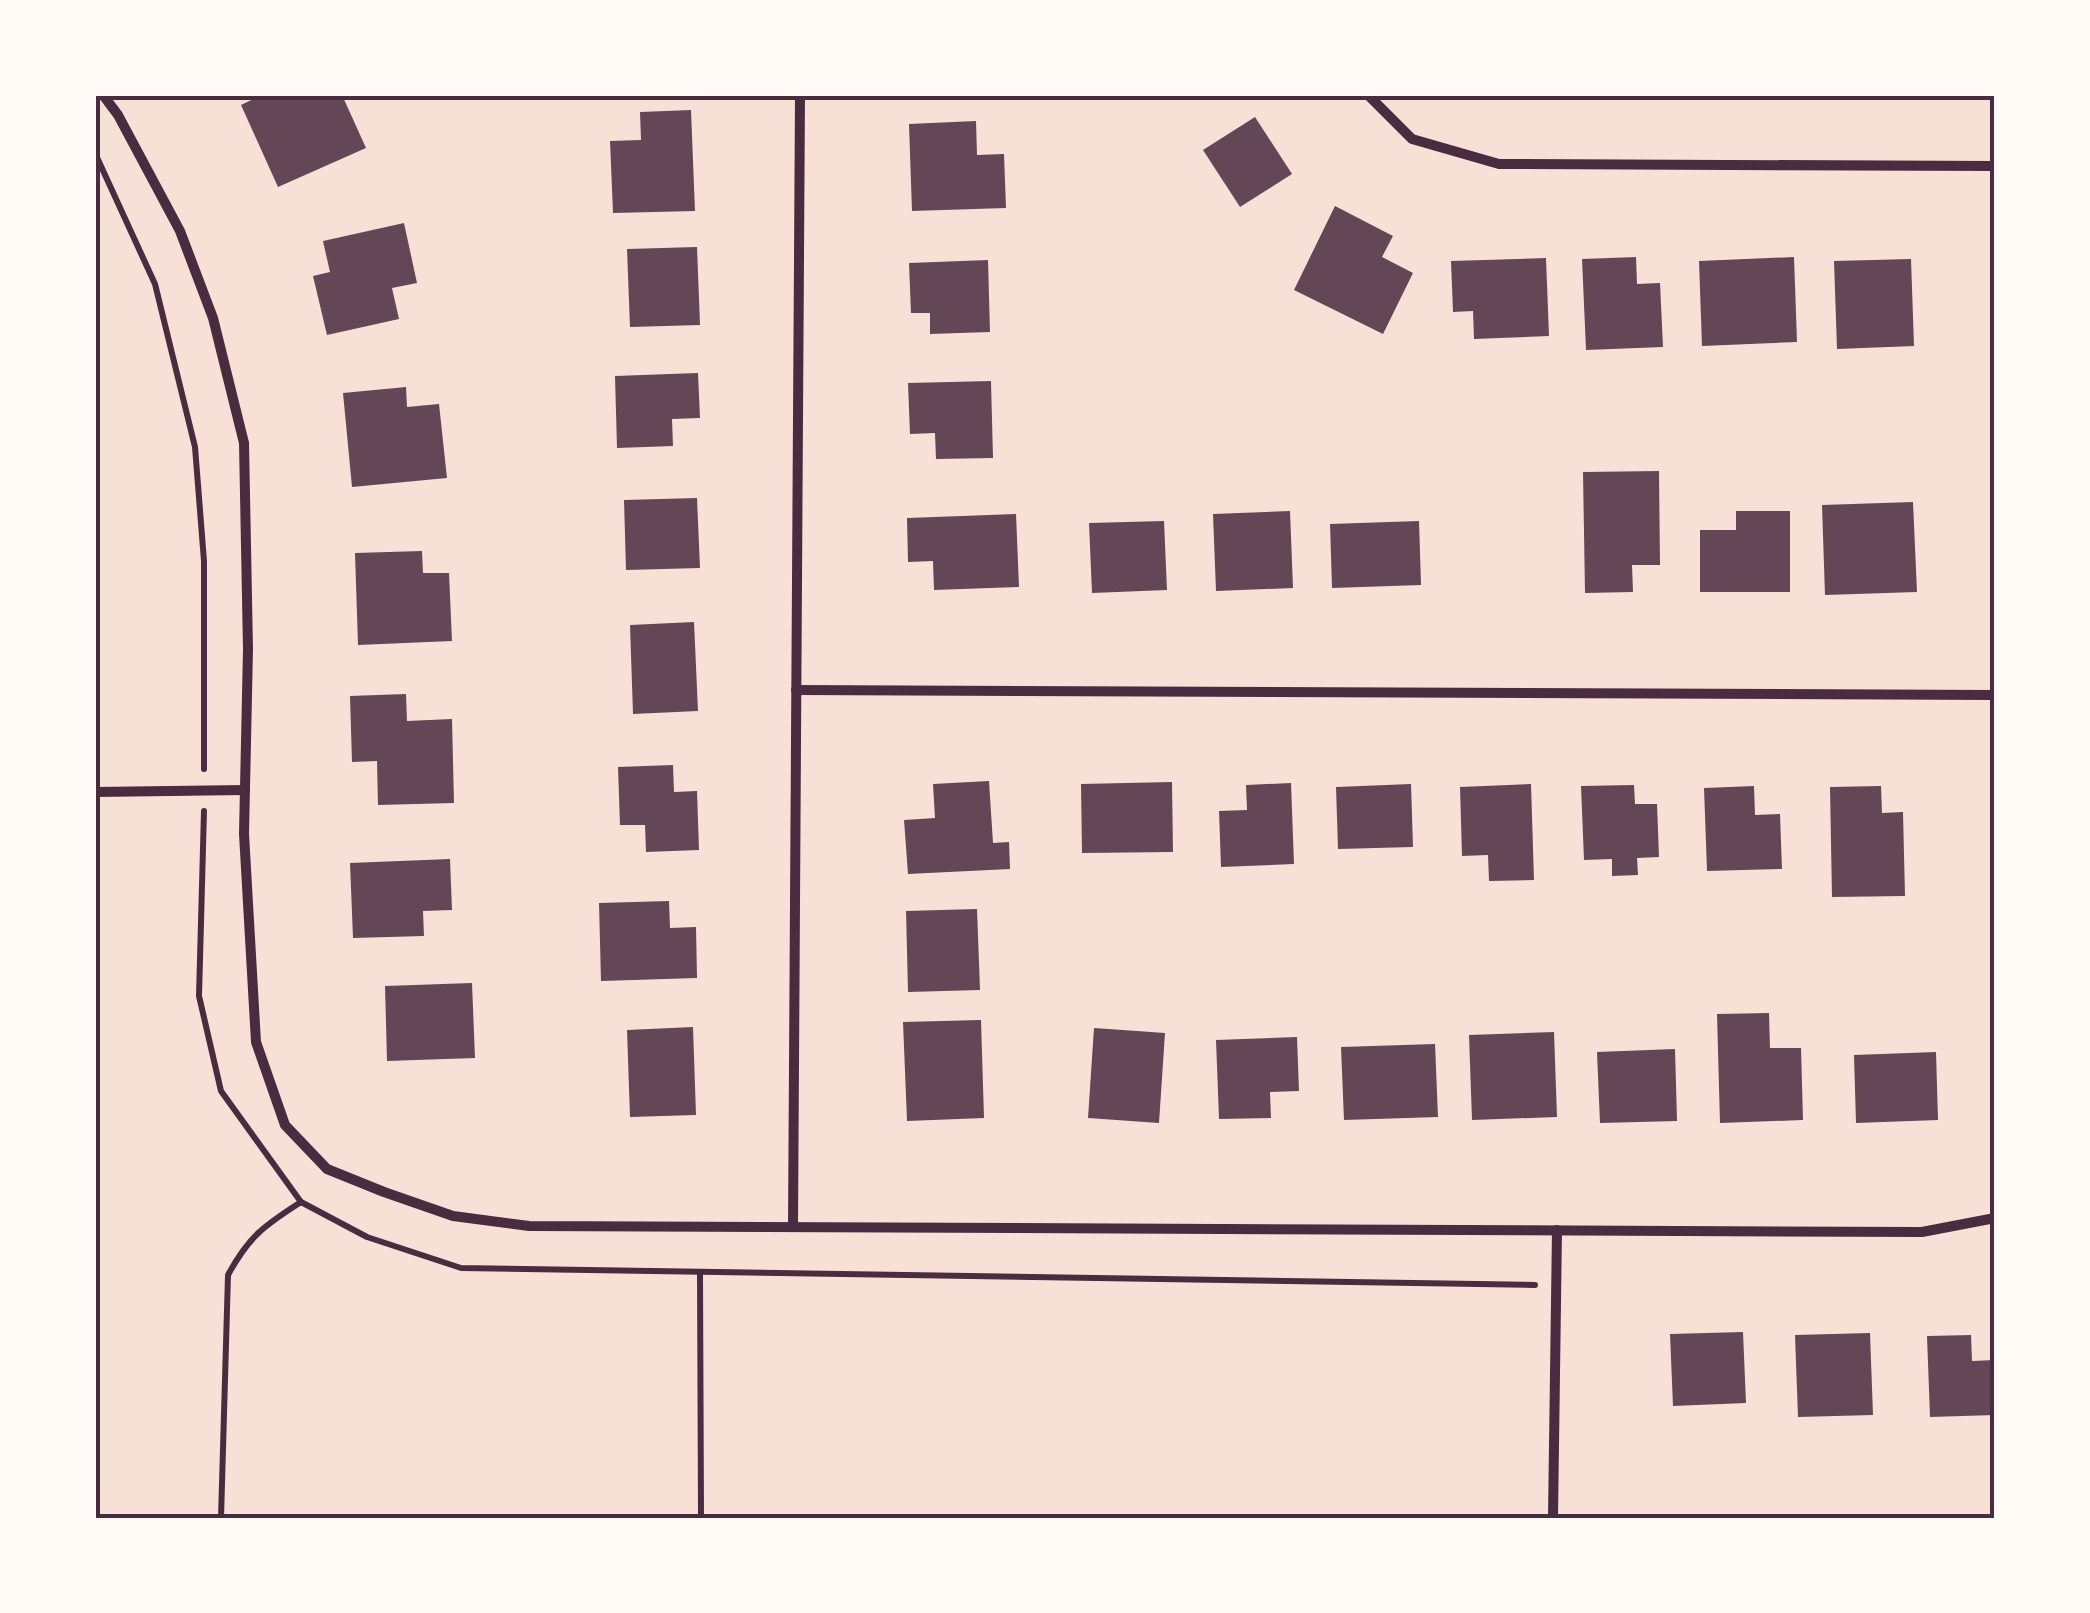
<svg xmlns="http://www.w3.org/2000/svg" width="2090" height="1613" font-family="'Exo 2',sans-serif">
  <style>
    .building { fill: #644757 }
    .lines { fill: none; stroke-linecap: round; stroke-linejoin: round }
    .path { stroke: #4a2c40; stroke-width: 6 }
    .minor { stroke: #4a2c40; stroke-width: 10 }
    .neatline { fill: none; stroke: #4a2c40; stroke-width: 4 }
  </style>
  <rect width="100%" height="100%" fill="#f7e1d7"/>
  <g class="building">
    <path d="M262,95h80l24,53 -88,39 -37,-82z"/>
    <path d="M691,110l4,101 -82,2 -3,-72 31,-1 -1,-28z"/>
    <path d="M1255,117l37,57 -52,33 -37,-57z"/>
    <path d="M976,121l1,34 27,-1 2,54 -94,3 -3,-87z"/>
    <path d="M1335,206l58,30 -11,21 31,16 -30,61 -89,-44z"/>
    <path d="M404,223l13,60 -25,5 7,31 -72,16 -14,-59 17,-4 -7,-31z"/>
    <path d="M697,247l3,78 -70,2 -3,-78z"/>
    <path d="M1636,257l1,27 23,-1 3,64 -77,3 -4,-91z"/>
    <path d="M1794,257l3,85 -95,4 -3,-85z"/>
    <path d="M1546,258l3,78 -75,3 -1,-28 -20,1 -2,-51z"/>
    <path d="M1911,259l3,87 -77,3 -3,-88z"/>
    <path d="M988,260l2,72 -60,2v-21h-19l-2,-50z"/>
    <path d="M698,373l2,45 -28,1 1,27 -56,2 -2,-72z"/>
    <path d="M991,381l2,77 -57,1 -1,-26 -25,1 -2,-51z"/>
    <path d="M406,387l1,20 32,-3 8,74 -95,9 -9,-94z"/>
    <path d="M1659,471l1,94h-28l1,27 -48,1 -2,-121z"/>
    <path d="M697,498l3,70 -74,2 -2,-70z"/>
    <path d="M1913,502l4,90 -92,3 -3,-90z"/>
    <path d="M1290,511l3,77 -77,3 -3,-77z"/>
    <path d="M1736,511h54v81h-90v-62h36z"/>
    <path d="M1016,514l3,73 -85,3 -1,-29 -25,1 -1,-44z"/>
    <path d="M1164,521l3,69 -75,3 -3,-70z"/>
    <path d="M1419,521l2,64 -89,3 -2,-64z"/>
    <path d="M422,551l1,22h26l3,68 -94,4 -3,-92z"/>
    <path d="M694,622l4,89 -65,3 -3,-89z"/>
    <path d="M406,694l1,27 45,-2 2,84 -76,2 -1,-44 -25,1 -2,-66z"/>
    <path d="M673,765l1,27 23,-1 2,59 -53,2 -1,-27h-25l-2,-58z"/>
    <path d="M989,781l4,62 16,-1 1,27 -102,5 -4,-54 31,-2 -2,-34z"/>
    <path d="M1172,782l1,70 -91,1 -1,-69z"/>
    <path d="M1291,783l3,81 -73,3 -2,-56 28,-1 -1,-25z"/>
    <path d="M1411,784l2,63 -75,2 -2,-62z"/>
    <path d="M1531,784l3,96 -45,1 -1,-26 -26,1 -2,-69z"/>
    <path d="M1634,785l1,19h22l2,53 -22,1 1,17 -26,1v-17l-28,1 -3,-74z"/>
    <path d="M1754,786l1,29 25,-1 2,55 -75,2 -3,-83z"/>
    <path d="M1881,786l1,27 21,-1 2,84 -73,1 -2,-110z"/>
    <path d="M450,859l2,51 -29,1 1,25 -71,2 -3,-75z"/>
    <path d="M669,901l1,27 26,-1 1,51 -96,3 -2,-78z"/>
    <path d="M977,909l3,81 -72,2 -2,-81z"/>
    <path d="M472,983l3,75 -88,3 -2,-75z"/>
    <path d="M1769,1013l1,35h31l2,72 -83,3 -3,-109z"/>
    <path d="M981,1020l3,98 -77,3 -4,-99z"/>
    <path d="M693,1027l3,88 -66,2 -3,-87z"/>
    <path d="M1094,1028l71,5 -6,90 -71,-5z"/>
    <path d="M1554,1032l3,85 -85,3 -3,-85z"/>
    <path d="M1297,1037l2,54 -29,1 1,26 -52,1 -3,-79z"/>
    <path d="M1435,1044l3,73 -94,3 -3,-73z"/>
    <path d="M1675,1049l2,72 -77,2 -3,-71z"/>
    <path d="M1936,1052l2,68 -82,3 -2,-68z"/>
    <path d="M1743,1332l3,71 -73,3 -3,-72z"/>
    <path d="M1870,1333l3,82 -75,2 -3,-82z"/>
    <path d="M1971,1335l1,26 23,-1v55l-65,2 -3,-81z"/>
  </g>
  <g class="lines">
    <g class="path">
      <path d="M95,153l60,131 40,163 9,114v208"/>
      <path d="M204,811l-5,185 22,95 80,111 66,35 94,31 1074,17"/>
      <path d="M700,1272l1,246"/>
      <path d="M221,1518l7,-243c21,-39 37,-50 73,-73"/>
    </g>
    <g class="minor">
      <path d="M103,95l15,20 62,116 33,87 31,125 4,206 -4,185 12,208 29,83 42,44 57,23 69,24 76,10 1393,6 73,-14"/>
      <path d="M1368,95l44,44 87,25 496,2"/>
      <path d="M796,690l1199,5"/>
      <path d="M95,792l150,-2"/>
      <path d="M793,1227l7,-1132"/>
      <path d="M1553,1518l4,-288"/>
    </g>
  </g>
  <rect width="2090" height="1613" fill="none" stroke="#fffaf5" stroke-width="195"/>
  <rect x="98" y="98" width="1894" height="1418" class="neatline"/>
</svg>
